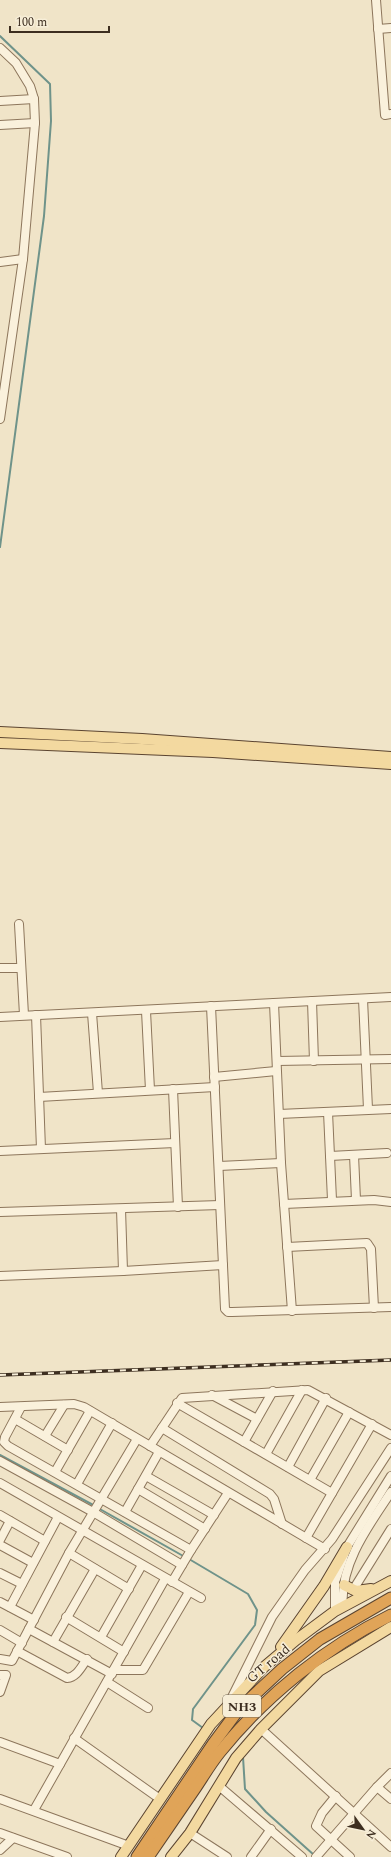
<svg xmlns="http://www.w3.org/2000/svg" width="391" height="1857" font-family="Spectral,serif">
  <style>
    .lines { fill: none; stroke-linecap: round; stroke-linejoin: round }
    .stream { stroke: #6f938a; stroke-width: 2 }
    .minor-casing { stroke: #8d765c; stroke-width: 10 }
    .major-casing { stroke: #5b4430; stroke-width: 12 }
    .highway-casing { stroke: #5b4430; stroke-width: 13 }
    .minor { stroke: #faf1dc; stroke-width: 8 }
    .major { stroke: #f3d9a0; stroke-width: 10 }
    .highway { stroke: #e0a458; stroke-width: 11 }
    .rail-casing { stroke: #3d2e20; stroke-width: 3.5 }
    .rail { stroke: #f7eed8; stroke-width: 2; stroke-dasharray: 6; stroke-linecap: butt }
    .labels { text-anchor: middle; stroke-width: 3; stroke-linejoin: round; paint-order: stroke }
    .shield { fill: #f7eed8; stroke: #756857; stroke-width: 1 }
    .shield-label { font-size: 13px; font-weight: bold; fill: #3d2e20 }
    .street-label { font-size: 14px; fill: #3d2e20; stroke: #f7eed8 }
  </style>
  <rect width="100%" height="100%" fill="#f0e4c8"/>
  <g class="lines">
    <g class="stream">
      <path d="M0,36l50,48 1,37 -7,95 -44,331"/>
      <path d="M0,1455l95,51"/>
      <path d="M98,1508l87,49"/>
      <path d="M189,1559l59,35 9,16 -2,15 -62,84 -1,11 11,8"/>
      <path d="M243,1757l2,32 21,23 48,43"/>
    </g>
    <defs>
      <g id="minor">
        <path d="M376,0l9,115 6,-1"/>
        <path d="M378,29l13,-1"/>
        <path d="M0,48l16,15 14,23 4,13 1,24 -12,136 -23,160"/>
        <path d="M0,101l34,-2"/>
        <path d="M0,125l35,-2"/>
        <path d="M0,262l23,-3"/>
        <path d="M19,924l5,91"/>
        <path d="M0,968h20"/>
        <path d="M363,999l5,110"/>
        <path d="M312,1001l2,60"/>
        <path d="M274,1003l7,160 11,148"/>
        <path d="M211,1006l14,303 3,3h4l159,-5"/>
        <path d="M146,1011l4,79"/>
        <path d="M92,1013l6,80"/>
        <path d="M36,1015l5,134"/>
        <path d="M0,1017l391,-20"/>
        <path d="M277,1061l114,-2"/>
        <path d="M214,1077l62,-6"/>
        <path d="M173,1089l5,118"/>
        <path d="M39,1097l176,-10"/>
        <path d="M328,1112l4,88"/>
        <path d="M279,1114l112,-5"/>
        <path d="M0,1151l175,-8"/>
        <path d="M354,1155l2,45"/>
        <path d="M330,1156l57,-3"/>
        <path d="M219,1166l62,-3"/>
        <path d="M284,1204l90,-4 17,2"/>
        <path d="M121,1209l2,62"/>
        <path d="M0,1212l220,-7"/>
        <path d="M287,1247l80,-4 4,6 3,59"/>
        <path d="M0,1276l123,-5 100,-6"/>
        <path d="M212,1395l45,24"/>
        <path d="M177,1403l155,90"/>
        <path d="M0,1407l74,-3 10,3 241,142"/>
        <path d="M21,1407l-16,30 -1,5 4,4 183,104 37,-57"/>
        <path d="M15,1419l53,31"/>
        <path d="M162,1428l108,66 4,5 8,25"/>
        <path d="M45,1436l19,-31"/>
        <path d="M244,1442l29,-51"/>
        <path d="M150,1446l32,-48 126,-8 83,45"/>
        <path d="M266,1454l36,-64"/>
        <path d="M0,1461l93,51 89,53"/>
        <path d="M288,1467l38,-69"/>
        <path d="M55,1472l35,-61"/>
        <path d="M146,1476l68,39"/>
        <path d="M310,1480l39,-68"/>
        <path d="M0,1483l201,115"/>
        <path d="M77,1484l35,-61"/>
        <path d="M138,1489l67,40"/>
        <path d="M125,1512l34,-60"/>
        <path d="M0,1515l45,26"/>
        <path d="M306,1538l66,-114"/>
        <path d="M0,1540l10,-19"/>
        <path d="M0,1545l33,18"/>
        <path d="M69,1553l60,36"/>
        <path d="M0,1573l22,11"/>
        <path d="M172,1582l19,-32"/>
        <path d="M353,1590l38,-61"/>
        <path d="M0,1602l34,18"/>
        <path d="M343,1606c-4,-41 26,-81 48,-114"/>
        <path d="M10,1607l48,-90"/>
        <path d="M335,1611v-29l12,-35 44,-71"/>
        <path d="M66,1617l58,35"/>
        <path d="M29,1629l83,45"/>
        <path d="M0,1630l22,13"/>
        <path d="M101,1637l41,-72"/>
        <path d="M53,1642l42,-73"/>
        <path d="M17,1651l50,27c10,-1 14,-11 20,-19"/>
        <path d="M0,1659l12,2 57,-108 68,-114"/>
        <path d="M114,1670h29l46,-78"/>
        <path d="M0,1675h6l-6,17"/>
        <path d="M107,1682l41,26"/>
        <path d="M231,1699l41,-82 33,-47 27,-31 59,-91"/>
        <path d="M261,1729l130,118"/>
        <path d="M74,1738l86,61"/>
        <path d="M0,1742l60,22"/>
        <path d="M219,1786l83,71"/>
        <path d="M377,1787l14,12"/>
        <path d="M336,1796l-14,17 -6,13 34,31"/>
        <path d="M0,1799l129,47"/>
        <path d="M34,1810l131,-231"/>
        <path d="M0,1833l67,24"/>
        <path d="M190,1833l37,24"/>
        <path d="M0,1850l13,-12"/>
        <path d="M251,1857l20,-28"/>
        <path d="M316,1857l61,-70 14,-14"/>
      </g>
      <g id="major">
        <path d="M0,732l142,7 249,18"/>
        <path d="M0,743l213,9 178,12"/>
        <path d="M344,1585l12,6 15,-2"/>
        <path d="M281,1647l43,-61 23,-39"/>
        <path d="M121,1857l90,-133 53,-57 32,-27 39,-29 56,-30"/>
        <path d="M171,1857l19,-24 46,-75 25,-29 58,-58 72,-44"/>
      </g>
      <g id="highway">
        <path d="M137,1857l76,-113 26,-35 43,-40 38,-30 71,-41"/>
        <path d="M148,1857c16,-23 32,-47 48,-70 8,-12 15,-24 24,-35 46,-57 106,-105 171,-137"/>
      </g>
    </defs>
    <use href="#minor" class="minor-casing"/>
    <use href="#major" class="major-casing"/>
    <use href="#highway" class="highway-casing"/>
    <use href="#minor" class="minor"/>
    <use href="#major" class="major"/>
    <use href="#highway" class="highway"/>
    <defs>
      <path id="rail" d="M0,1375l391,-15"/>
    </defs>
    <use href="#rail" class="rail-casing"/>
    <use href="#rail" class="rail"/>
  </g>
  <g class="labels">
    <rect class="shield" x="223" y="1695" width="38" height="22" rx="3"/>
    <g class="shield-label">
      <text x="242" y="1711">NH3</text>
    </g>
    <g class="street-label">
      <text transform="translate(268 1663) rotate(-40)" y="5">GT road</text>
    </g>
  </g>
  <g transform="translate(363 1829) rotate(123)" stroke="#f7eed8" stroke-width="3" paint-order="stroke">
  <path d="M0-3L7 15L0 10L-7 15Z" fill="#3d2e20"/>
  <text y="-6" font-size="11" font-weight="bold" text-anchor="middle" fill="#3d2e20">N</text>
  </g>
  <path d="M10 26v6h99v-6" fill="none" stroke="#3d2e20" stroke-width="2"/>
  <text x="16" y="26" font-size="12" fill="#3d2e20" stroke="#f7eed8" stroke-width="3" paint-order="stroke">100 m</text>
</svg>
